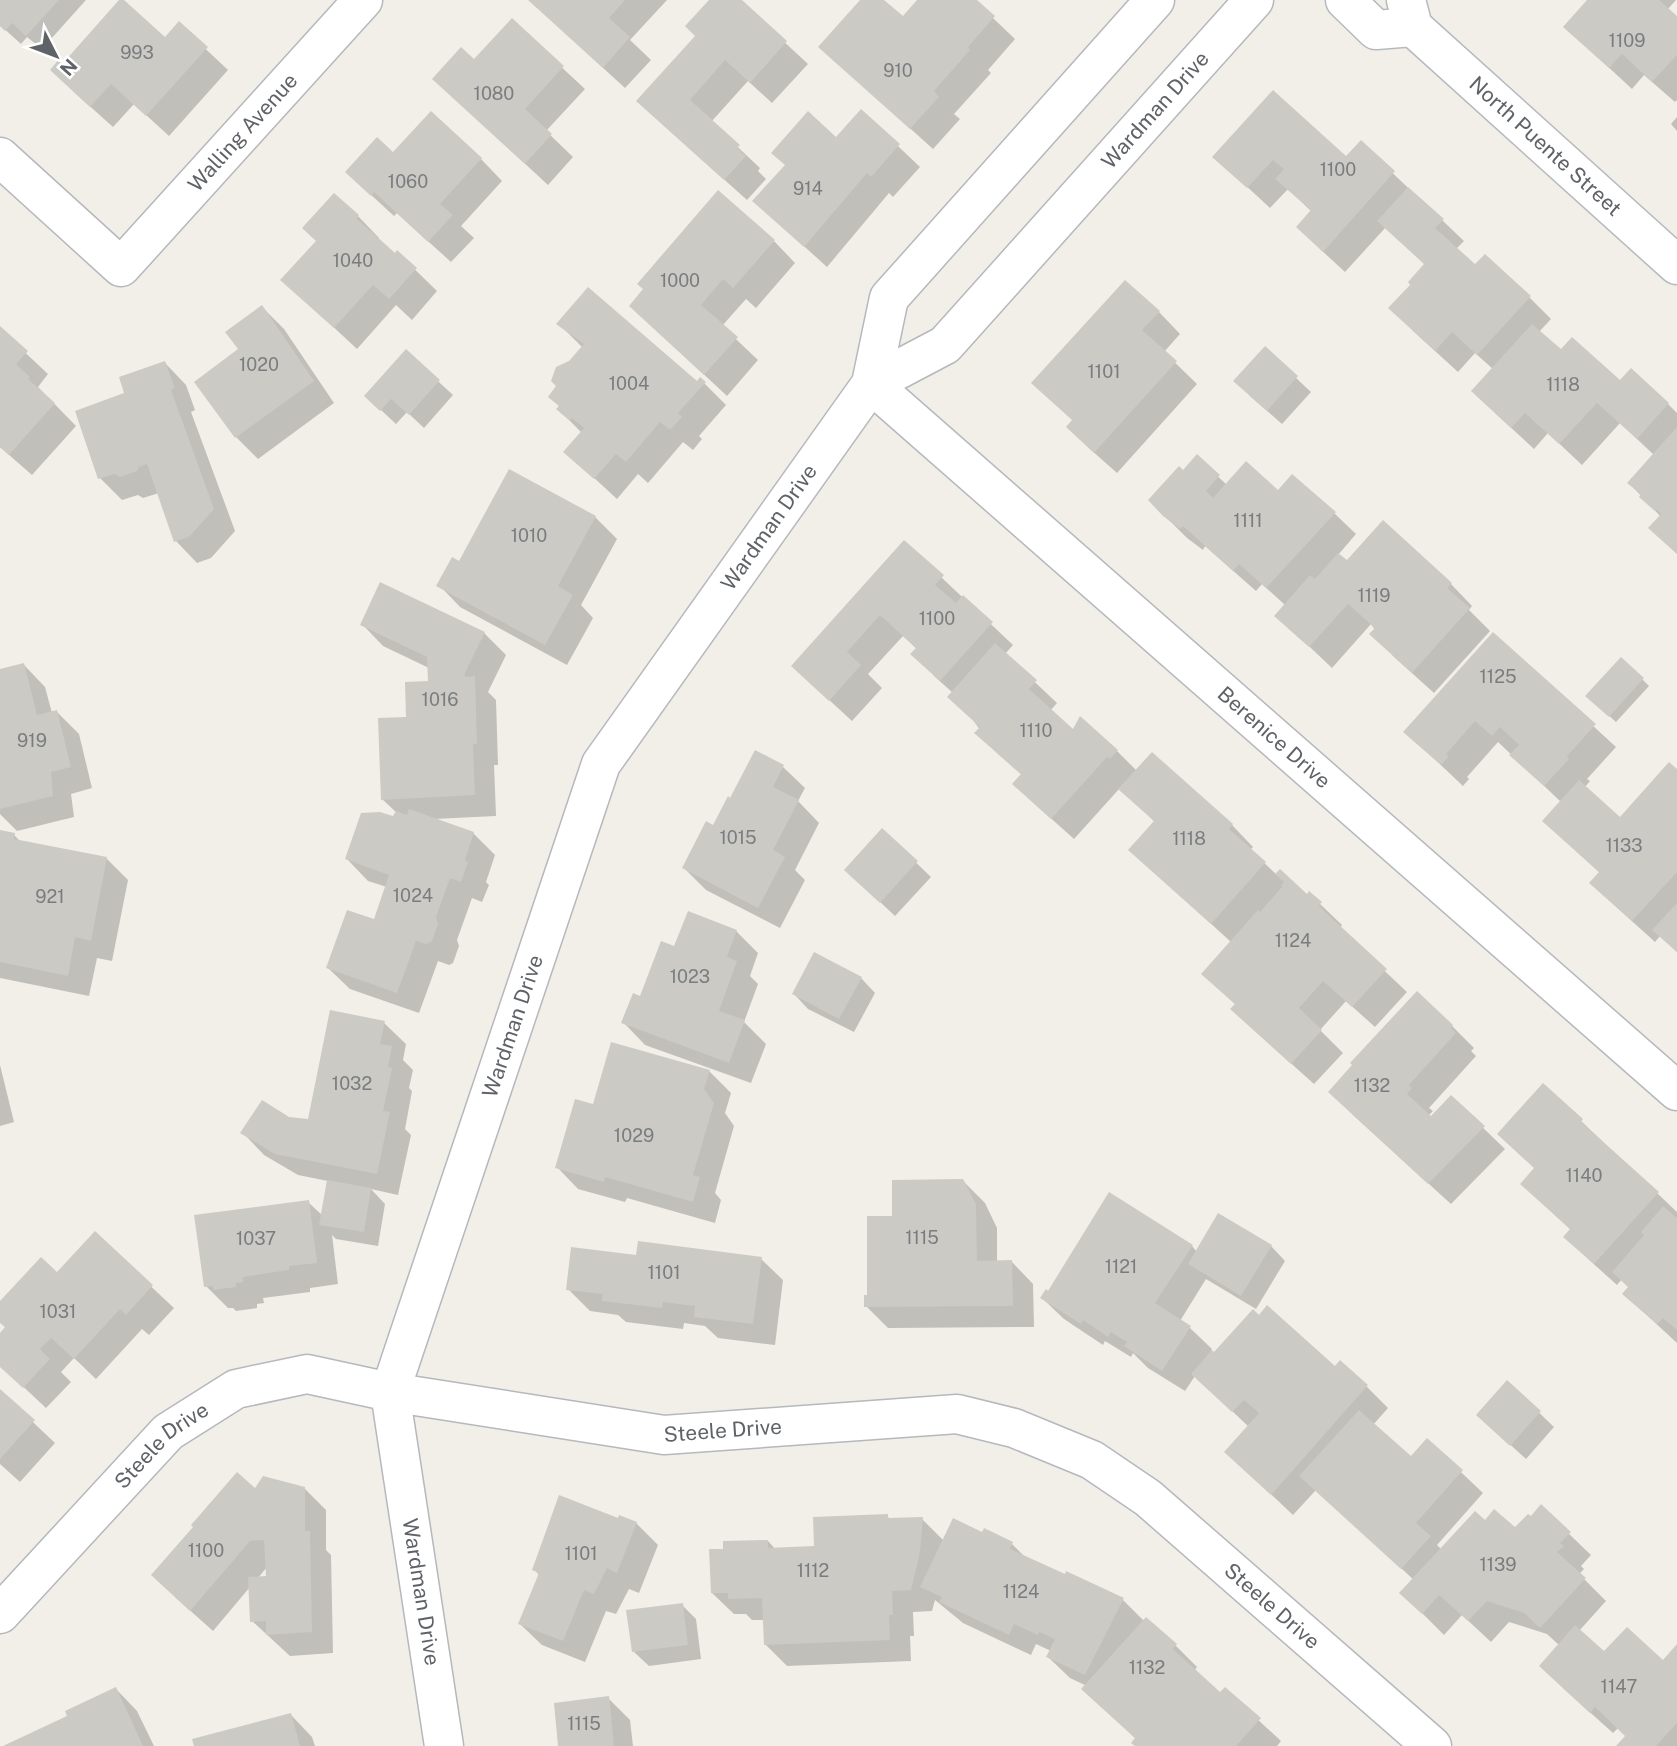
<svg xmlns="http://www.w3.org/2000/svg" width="1677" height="1746" font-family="'Public Sans',sans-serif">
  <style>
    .shadow { fill: #0003; fill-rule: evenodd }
    .building { fill: #cccac5 }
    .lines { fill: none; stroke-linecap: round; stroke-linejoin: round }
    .street-casing { stroke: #b5b8bc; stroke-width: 41 }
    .secondary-casing { stroke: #b6babf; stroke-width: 41 }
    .street { stroke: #fff; stroke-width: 38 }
    .secondary { stroke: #fff; stroke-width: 38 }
    .labels { text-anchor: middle; stroke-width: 7; stroke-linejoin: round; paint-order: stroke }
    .number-label { font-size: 18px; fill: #7a7d7f }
    .street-label { font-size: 21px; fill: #5f6368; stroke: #fff }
  </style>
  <rect width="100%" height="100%" fill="#f1efe8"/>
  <g class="shadow">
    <path d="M0,0h86l-44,49 -15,-12 -6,7 -21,-19z"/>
    <path d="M122,0l43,39 14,-15 49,46 -59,66 -35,-32 -21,23 -39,-35 -10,-28z"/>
    <path d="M529,0h138l-37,40 21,20 -26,28z"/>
    <path d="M711,0h28l69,64 -36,39 -24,-22 -37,41 49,46 -2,3 8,8 -19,21 -87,-78z"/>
    <path d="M863,0h18l22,19 17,-19h54l41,39 -27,31 3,3 -37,41 6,5 -27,30 -113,-102z"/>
    <path d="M1589,0h87l-9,10 10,8v82l-2,2 -31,-27 -12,14 -67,-62z"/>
    <path d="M512,21l73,68 -39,42 27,26 -25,28 -92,-85 18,-39z"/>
    <path d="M862,112l58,55 -27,30 -4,-4 -62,74 -73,-66 82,-61z"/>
    <path d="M1677,117v14l-6,-7z"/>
    <path d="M1361,143l103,98 -8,8 19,17 54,31 22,22 -12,13 22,20 107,52 9,9v141l-26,-26 10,-11 -32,-34 25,-28 -34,-32 -38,42 -34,-32 -14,16 -39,-36 -2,-44 -18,-16 -17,19 -46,-42 1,-45 12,-21 -39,-37 -41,45 -25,-23 -8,-37 -24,-23 -18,19 -55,-51 131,2z"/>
    <path d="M393,154l88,5 21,22 -41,45 13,12 -23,24 -54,-49 -3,3 -25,-23z"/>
    <path d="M358,216l21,22 -1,2 17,16 3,-3 39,38 -25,29 -16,-15 -39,44 -74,-69z"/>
    <path d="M774,241l21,22 -39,45 -10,-9 -24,27 36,34 -31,36 -74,-69 -8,-38z"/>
    <path d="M262,307l22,22 50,74 -76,56 -22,-22 -40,-55 44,-33z"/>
    <path d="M1159,312l21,22 -16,18 33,32 -80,89 -27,-24 -16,-28 -40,-38z"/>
    <path d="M559,324l138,60 4,-4 25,25 -27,31 3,3 -9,11 -10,-8 -35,41 -10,-9 -21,25 -51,-47 16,-19 -24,-24 12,-47 13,-14z"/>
    <path d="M0,329l48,45 -10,13 38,39 -44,49 -32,-28z"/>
    <path d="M1265,349l46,43 -29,32 -32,-28z"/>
    <path d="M406,352l47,43 -29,33 -17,-16 -11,12 -30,-28z"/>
    <path d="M165,363l21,22 9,25 -4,2 44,119 -24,27 -14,5 -21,-22 -17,-48 -16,5 -5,-3 -16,5 -22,-22 27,-84z"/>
    <path d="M1197,457l30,28 51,7 56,21 22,21 -18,21 9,8 104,21 21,22 -3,4 21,21 -56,62 -41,-37 -22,-32 -39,44 -56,-53 9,-10 -23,-21 -6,7 -51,-45 -2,4 -16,-12 -23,-23 19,-43z"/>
    <path d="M595,517l22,22 -36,66 12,13 -26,47 -107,-58 -21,-22 20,-22z"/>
    <path d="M904,542l109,103 -8,9 52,49 -7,8 23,21 44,19 20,20 95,54 21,22 -3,3 27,25 30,21 2,-2 11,10 22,21 -2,3 1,2 66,62 -32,35 -29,-26 -26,29 23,23 -29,31 -60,-54 -18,-25 -33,-31 28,-32 -101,-92 25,-28 -35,-34 -46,51 -38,-34 -14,-30 -24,-21 -45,-61 -19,-17 -17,-27 -14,-13 -35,38 14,14 -30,33 -37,-34z"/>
    <path d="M362,624l122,9 22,22 -18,37 8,8 2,65h-4l2,51 -62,3 39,14 22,22 -9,27 3,3 -7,17 -10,-4 -15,42 2,6 -6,17 -4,2 -11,-4 -19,52 -69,-24 -22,-21 47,-47 12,-34 -19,-6 -21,-22 47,-40 3,-6 -15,-14 25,-80 23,-36 -1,-15 -46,-22z"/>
    <path d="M1493,634l123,113 -29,32 3,2 -6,7 36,32 57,-48v180l-17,-16 -5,6 -42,-38 -13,-31 -56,-52 17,-19 -63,-60 -31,35 2,2 -6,7 -57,-54z"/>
    <path d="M24,665l21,22 7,26 5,-1 22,22 13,54 -21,6 3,23 -57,14 -17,-17v-143z"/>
    <path d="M1642,679l7,7 -33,36 -21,-19z"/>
    <path d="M783,767l22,21 -7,13 21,22 -24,47 10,10 -25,48 -74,-38 -22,-22 47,-68z"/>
    <path d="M882,830l49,47 -36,39 -34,-32z"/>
    <path d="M0,832l14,3 7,7 86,17 21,21 -16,81 -15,-3 -8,38 -89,-18z"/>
    <path d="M736,931l22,22 -8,23 8,8 -14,38 22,22 -15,39 -106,-38 -21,-22 51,-75z"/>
    <path d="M861,978l14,15 -21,39 -46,-23 -14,-15z"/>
    <path d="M384,1023l22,21 -3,16 10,10 -4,18 3,3 -7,38 6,6 -13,60 -27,-6 14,15 -7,42 -42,-7 -4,-4 6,49 -28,4v4l-47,6 1,5 -7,1v4l-21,3 -3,-3h-5l-22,-22 102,-84 15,14 5,-35 -30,-6 -34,-20 -21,-22 45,-15 21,3z"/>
    <path d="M1452,1026l22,22 -3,3 5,5 -47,52 4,3 -5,5 3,3 20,-22 54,52 -54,55 -99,-90z"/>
    <path d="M0,1065l14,57 -14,4z"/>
    <path d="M709,1071l22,22 -6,20 9,13 -19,67 6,7 -6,23 -88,-25 -2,4 -47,-13 -21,-22 37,-61z"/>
    <path d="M1543,1085l134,127v131l-53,-49 6,-7 -8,-8 -5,6 -30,-27 -16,-28 -49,-46 14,-15z"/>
    <path d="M963,1181l22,22 12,25v34h15l21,22 1,43 -146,1 -22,-22 28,-88z"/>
    <path d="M95,1234l79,74 -25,27 -7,-6 -46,50 -22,-21 -13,14 10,10 -25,26 -46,-43v-30l7,-7 -7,-7v-17l57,-30z"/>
    <path d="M1192,1246l5,6 74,-6 14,15 -29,48 -50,-30 -26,42 10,7 22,21 -1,2 4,4 120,14 31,17 22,22 -15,17 38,33 16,-18 56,53 -46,52 5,5 43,-28 30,8 16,-12 10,-11 50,48 -10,11 3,3 -5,5 27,27 -27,30 25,23 59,8 14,-15v99h-59l9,-10 -9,-8 -5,5 -50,-45 -3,-42 -13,-12 -38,-12 -18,20 -29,-27 -18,20 -42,-42 12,-13 -98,-90 -23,25 -67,-63 23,-25 -54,-51 -10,15 -37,-23 -15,-15 -2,4 -26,-16 -2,4 -39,-26 -22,-21z"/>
    <path d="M637,1257l124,2 22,21 -8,65 -57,-7 -13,-12 -21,-3 -1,6 -57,-7 -8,-7 -28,-4 -22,-22z"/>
    <path d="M1507,1382l47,45 -28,32 -33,-30z"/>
    <path d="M0,1391l55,52 -35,39 -20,-18z"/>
    <path d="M304,1488l22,22v40l5,5 2,98 -43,3 -38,-35 -2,-34 -37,44 -38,-34 80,-107zM267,1567v10l-9,1z"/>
    <path d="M887,1516l4,4 31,-1 22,22 39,-7 2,-3 27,13 14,14 97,42 22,22 31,24 21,21 -3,4 26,24 5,-6 56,52 -4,5h-140l-1,-7 -52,-50 3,-3 -17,-8 -22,-21 3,-6 -15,-7 -5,11 -68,-32 -28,-23 -3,11 -19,1 1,24h-4l1,25 -124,5 -22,-22v-24h-13l-6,-6h-12l-22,-21 13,-43 43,-9 8,9 40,-2z"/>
    <path d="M620,1520l16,3 22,22 -19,48 -10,-4 -13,25 -10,-3 -21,51 -43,-17 -22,-21 19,-49 -5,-6z"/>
    <path d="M682,1605l14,14 5,40 -52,7 -15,-14z"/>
    <path d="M116,1689l21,22 17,35h-147l63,-29z"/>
    <path d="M608,1698l22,22 3,26h-73z"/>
    <path d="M291,1715l21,22 3,9h-119z"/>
  </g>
  <g class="building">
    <path d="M0,0h59l-33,36 -14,-13 -7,8 -5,-5z"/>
    <path d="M119,0h5l41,37 14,-16 29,26 -62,69 -35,-32 -21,23 -40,-37 10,-12 4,4z"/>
    <path d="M528,0h97l-16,18 21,19 -27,31z"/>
    <path d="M709,0h33l45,41 -37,42 -25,-23 -35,40 50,45 -3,3 9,8 -22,24 -88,-79 59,-65 -10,-10z"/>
    <path d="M860,0h24l19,16 14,-16h60l18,16 -27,31 2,3 -36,41 5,6 -29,32 -92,-82z"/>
    <path d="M1587,0h72l18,16v39l-25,27 -30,-28 -13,14 -46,-41z"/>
    <path d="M512,18l52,48 -39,43 27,25 -27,30 -93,-85 29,-32 13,12z"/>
    <path d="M1273,90l73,66 15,-16 34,31 -72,81 -27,-25 15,-17 -36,-31 9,-10 -11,-9 -26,28 -35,-31z"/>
    <path d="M861,109l39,35 -29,33 -4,-4 -63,74 -52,-46 33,-36 -14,-12 37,-42 28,26z"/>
    <path d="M431,111l51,47 -42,46 13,11 -25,27 -54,-50 -3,4 -26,-24 32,-35 16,15z"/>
    <path d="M1408,187l36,32 -9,9 40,36 10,-10 46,42 -54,59 -25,-23 -17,19 -47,-43 22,-23 -2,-3 16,-18 -47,-43z"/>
    <path d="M718,190l57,50 -42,48 -10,-9 -22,26 37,32 -34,38 -75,-69 14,-17 -6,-5z"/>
    <path d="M334,193l25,22 -3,3 39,35 2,-3 20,18 -28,31 -16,-14 -39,43 -54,-48 36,-39 -14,-13z"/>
    <path d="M1125,280l35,31 -18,19 35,31 -83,92 -28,-26 6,-7 -41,-37z"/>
    <path d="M588,287l109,94 3,-4 6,5 -28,31 4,4 -12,13 -10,-8 -34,40 -10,-8 -22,25 -31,-27 21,-24 -12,-10 -2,3 -14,-12 3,-3 -11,-9 8,-11 -5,-5 5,-14 13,-6 15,-17 -28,-20z"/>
    <path d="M262,305l52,76 -79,57 -41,-56 44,-33 -13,-17z"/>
    <path d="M1532,324l29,25 11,-12 48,43 11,-12 38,35 -32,36 -40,-36 -38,41 -34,-31 -14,15 -40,-37z"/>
    <path d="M0,326l28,25 -12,13 14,13 -2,2 27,24 -46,52 -9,-8z"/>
    <path d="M1265,346l33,30 -31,35 -34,-30z"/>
    <path d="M406,349l34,31 -31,35 -18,-16 -11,12 -16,-15z"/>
    <path d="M165,361l10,27 -4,2 43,119 -25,28 -15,5 -27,-78 -8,3 -2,4 -17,6 -5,-3 -17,5 -23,-68 49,-18 -5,-16z"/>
    <path d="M1677,427v127l-29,-26 13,-14 -4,-4 -2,1 -16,-14 2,-3 -14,-11z"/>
    <path d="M1197,454l23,21 -14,16 7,7 33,-37 32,29 14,-16 44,38 -70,76 -27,-24 -6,7 -50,-45 -3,3 -17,-13 -15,-16 31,-34 4,4z"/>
    <path d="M509,469l87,47 -38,70 15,9 -28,50 -109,-59 16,-29 7,4z"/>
    <path d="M1383,520l69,63 -5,5 23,20 -58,65 -43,-39 6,-6 -27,-24 -39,43 -35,-31 36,-41 5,4 23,-26 9,7z"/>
    <path d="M904,540l40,35 -9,10 21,18 7,-8 30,27 -53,59 -30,-27 6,-6 -36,-33 -33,37 14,13 -32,36 -38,-35z"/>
    <path d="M380,582l105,50 -20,41v4l10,-1 2,68h-4l2,51 -94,5 -3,-82 28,-1 -1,-35 23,-1 -1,-24 -67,-32z"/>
    <path d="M1493,632l103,92 -29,32 2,3 -25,27 -35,-31 10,-10 -19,-18 -8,9 -17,-15 -29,33 3,2 -8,9 -38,-33z"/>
    <path d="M995,643l42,37 -8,9 44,40 7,-13 38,34 -8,9 -3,-2 -56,62 -39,-35 9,-10 -47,-41 6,-6 -33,-30z"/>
    <path d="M1621,657l23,21 -35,39 -24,-21z"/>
    <path d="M24,663l13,52 20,-5 14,57 -20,5 2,24 -53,13v-140z"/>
    <path d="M755,750l29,15 -11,22 26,13 -26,50 12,7 -27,51 -76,-40 24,-47 7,4 15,-29 2,2z"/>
    <path d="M1152,752l81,72 -4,5 37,33 -55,62 -83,-74 26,-29 -36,-32z"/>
    <path d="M1669,762l8,7v103l-45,49 -43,-38 10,-11 -57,-51 37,-41 41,37z"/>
    <path d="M409,809l65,23 -9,28 3,2 -7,20 -11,-4 -14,39 2,7 -6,17 -6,3 -10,-3 -19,52 -71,-25 21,-58 27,9 15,-44 -44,-16 16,-46 19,-1 13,4 3,-5 11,4z"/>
    <path d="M882,828l36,33 -38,42 -36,-33z"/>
    <path d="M0,830l15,3 -1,6 93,18 -16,84 -16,-4 -7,39 -68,-14z"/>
    <path d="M1280,869l27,25 2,-3 13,11 -3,3 5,6 63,58 -35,38 -29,-26 -24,27 23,22 -31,34 -61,-55 5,-5 -34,-30 57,-64 2,2 22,-25 -1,-1 3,-4 -9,-8z"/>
    <path d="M1677,903v49l-25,-22z"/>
    <path d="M688,911l49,19 -10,27 10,4 -18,50 26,9 -16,43 -108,-40 12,-30 7,3 21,-55 13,5z"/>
    <path d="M814,952l48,25 -23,42 -47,-25z"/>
    <path d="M1417,991l36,34 -2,3 5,5 -47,52 3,3 -5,6 24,22 20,-21 34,31 -57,58 -100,-92 24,-27 -2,-2z"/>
    <path d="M330,1010l55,11 -5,23 12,2 -4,21 4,1 -9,43 7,1 -13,62 -102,-20 -35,-21 22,-33 27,17 19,2z"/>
    <path d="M611,1042l99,28 -6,19 10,14 -21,72 7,2 -7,25 -88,-25 -1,5 -49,-14 20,-69 18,5z"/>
    <path d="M1543,1083l40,36 -2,3 78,70 -65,72 -31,-27 7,-8 -50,-45 14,-16 -37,-34z"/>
    <path d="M963,1179l13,25 1,57 35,-1 1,46 -149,1v-12h3v-79h25v-36z"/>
    <path d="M327,1180l44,8 -7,44 -45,-7z"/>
    <path d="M1109,1192l84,53 -38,58 36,23 -29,45 -38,-25 3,-4 -16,-10 -3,5 -25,-17 -2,4 -41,-26 6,-9 2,2z"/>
    <path d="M309,1200l8,63 -28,3v4l-46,7v5l-7,1v4l-23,3v-4l-9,1 -10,-72z"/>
    <path d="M1663,1206l14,12v112l-14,-12 -6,6 -35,-30 6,-7 -16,-15 32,-37 -3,-3z"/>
    <path d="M1218,1213l54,32 -31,51 -53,-32z"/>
    <path d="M95,1231l58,54 -27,30 -6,-6 -46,50 -23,-21 -11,11 10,10 -27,29 -23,-21v-34l5,-6 -5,-4v-22l41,-44 16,15z"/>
    <path d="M638,1241l124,16 -9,67 -59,-7 1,-11 -32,-4 -1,6 -60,-7 1,-7 -37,-4 5,-43 65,8z"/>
    <path d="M1267,1305l68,61 5,-6 28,25 -97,110 -47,-43 35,-39 -15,-13 -12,12 -41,-38 21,-24 2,2 39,-43 6,6z"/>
    <path d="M1507,1380l34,31 -31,35 -34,-31z"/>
    <path d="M0,1389l35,31 -35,39z"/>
    <path d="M1359,1410l52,46 16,-18 36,32 -47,53 15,13 -30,33 -102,-93z"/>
    <path d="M237,1472l18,16 8,-12 42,11v44h5l2,101 -46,3v-14l-16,1 -2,-45 18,-1 -2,-36 -14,1 -60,70 -39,-36 42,-48 -2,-2z"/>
    <path d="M559,1495l59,23 1,-3 18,7 -20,51 -10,-5 -13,26 -10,-4 -21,51 -45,-17 21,-51 -7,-3z"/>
    <path d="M1541,1504l30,28 -11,11 4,3 -7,6 29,26 -46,50 -16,-15 -37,-12 -19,20 -29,-26 -17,19 -23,-21 76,-82 10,9 9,-11 21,18 13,-13 3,2z"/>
    <path d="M888,1514v4l35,-1 -3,35 -9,38 -19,1 1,24h-4l1,25 -126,5 -2,-47 -34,1v-6h-17l-2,-44h14v-8l45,-1v8l46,-2 -1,-29z"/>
    <path d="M953,1518l29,14 2,-4 29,14 -3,7 55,25 1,-3 58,27 -39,77 -39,-18 9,-18 -16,-7 -1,3 -24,-11 -5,11 -70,-33 3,-5 -22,-10z"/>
    <path d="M683,1603l5,42 -56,7 -6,-42z"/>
    <path d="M1146,1617l31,27 -4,5 47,43 5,-5 36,31 -25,28h-101l-4,-3 4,-5 -54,-49z"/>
    <path d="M1575,1625l29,26 23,-24 36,33 14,-16v79l-21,23h-40l9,-10 -30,-29 -5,6 -51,-47z"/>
    <path d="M116,1687l27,59h-140l64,-30 -2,-5z"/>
    <path d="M609,1696l5,50h-56l-4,-43z"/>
    <path d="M291,1713l9,33h-106l-2,-7z"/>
  </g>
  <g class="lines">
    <defs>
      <g id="street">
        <path id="s1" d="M0,157l121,110 242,-267"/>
        <path id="s2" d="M871,384l806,707"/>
        <path id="s3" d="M871,384l74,-39 309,-345"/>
        <path id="s4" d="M0,1614l168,-182 68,-43 71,-15 83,18 274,43 293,-21 57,14 78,32 56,38 284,248"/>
        <path id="s5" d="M444,1746l-54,-354 211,-628 270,-380 18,-86 266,-298"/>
      </g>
      <g id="secondary">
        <path d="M1345,0l31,30 37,-3"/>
        <path id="s6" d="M1406,0l7,27 264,238"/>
      </g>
    </defs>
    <use href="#street" class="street-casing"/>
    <use href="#secondary" class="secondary-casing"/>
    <use href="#street" class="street"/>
    <use href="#secondary" class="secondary"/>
  </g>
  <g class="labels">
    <g class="number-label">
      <text x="1627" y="47">1109</text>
      <text x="137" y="59">993</text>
      <text x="898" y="77">910</text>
      <text x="494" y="100">1080</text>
      <text x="1338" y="176">1100</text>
      <text x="408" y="188">1060</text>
      <text x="808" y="195">914</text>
      <text x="353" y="267">1040</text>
      <text x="680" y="287">1000</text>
      <text x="259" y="371">1020</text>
      <text x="1104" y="378">1101</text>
      <text x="629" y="390">1004</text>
      <text x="1563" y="391">1118</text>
      <text x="1248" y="527">1111</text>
      <text x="529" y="542">1010</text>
      <text x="1374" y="602">1119</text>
      <text x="937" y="625">1100</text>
      <text x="1498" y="683">1125</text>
      <text x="440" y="706">1016</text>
      <text x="1036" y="737">1110</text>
      <text x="32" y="747">919</text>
      <text x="738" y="844">1015</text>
      <text x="1189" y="845">1118</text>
      <text x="1624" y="852">1133</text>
      <text x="413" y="902">1024</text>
      <text x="50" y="903">921</text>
      <text x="1293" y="947">1124</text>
      <text x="690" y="983">1023</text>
      <text x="352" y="1090">1032</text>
      <text x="1372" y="1092">1132</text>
      <text x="634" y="1142">1029</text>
      <text x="1584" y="1182">1140</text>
      <text x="922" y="1244">1115</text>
      <text x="256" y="1245">1037</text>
      <text x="1121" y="1273">1121</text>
      <text x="664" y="1279">1101</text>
      <text x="58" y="1318">1031</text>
      <text x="206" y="1557">1100</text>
      <text x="581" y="1560">1101</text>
      <text x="1498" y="1571">1139</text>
      <text x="813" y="1577">1112</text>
      <text x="1021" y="1598">1124</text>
      <text x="1147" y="1674">1132</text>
      <text x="1619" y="1693">1147</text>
      <text x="584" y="1730">1115</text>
    </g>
    <g class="street-label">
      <text dy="7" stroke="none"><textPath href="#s3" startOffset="399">Wardman Drive</textPath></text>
      <text dy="7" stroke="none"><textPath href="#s1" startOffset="345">Walling Avenue</textPath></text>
      <text dy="7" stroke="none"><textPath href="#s6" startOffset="206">North Puente Street</textPath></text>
      <text dy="7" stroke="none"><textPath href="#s5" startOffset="1311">Wardman Drive</textPath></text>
      <text dy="7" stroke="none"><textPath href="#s2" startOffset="536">Berenice Drive</textPath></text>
      <text dy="7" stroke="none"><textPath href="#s5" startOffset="744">Wardman Drive</textPath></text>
      <text dy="7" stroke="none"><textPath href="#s4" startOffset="822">Steele Drive</textPath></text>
      <text dy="7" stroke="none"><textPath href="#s4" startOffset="234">Steele Drive</textPath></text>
      <text transform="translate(421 1592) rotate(81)" y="7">Wardman Drive</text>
      <text dy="7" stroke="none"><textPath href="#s4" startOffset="1432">Steele Drive</textPath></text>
    </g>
  </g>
  <g transform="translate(56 56) rotate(132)" stroke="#ffffff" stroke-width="5" paint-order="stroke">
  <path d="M0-5L12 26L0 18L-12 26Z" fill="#5f6368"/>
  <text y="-10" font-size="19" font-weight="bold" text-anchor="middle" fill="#5f6368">N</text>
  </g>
</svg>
